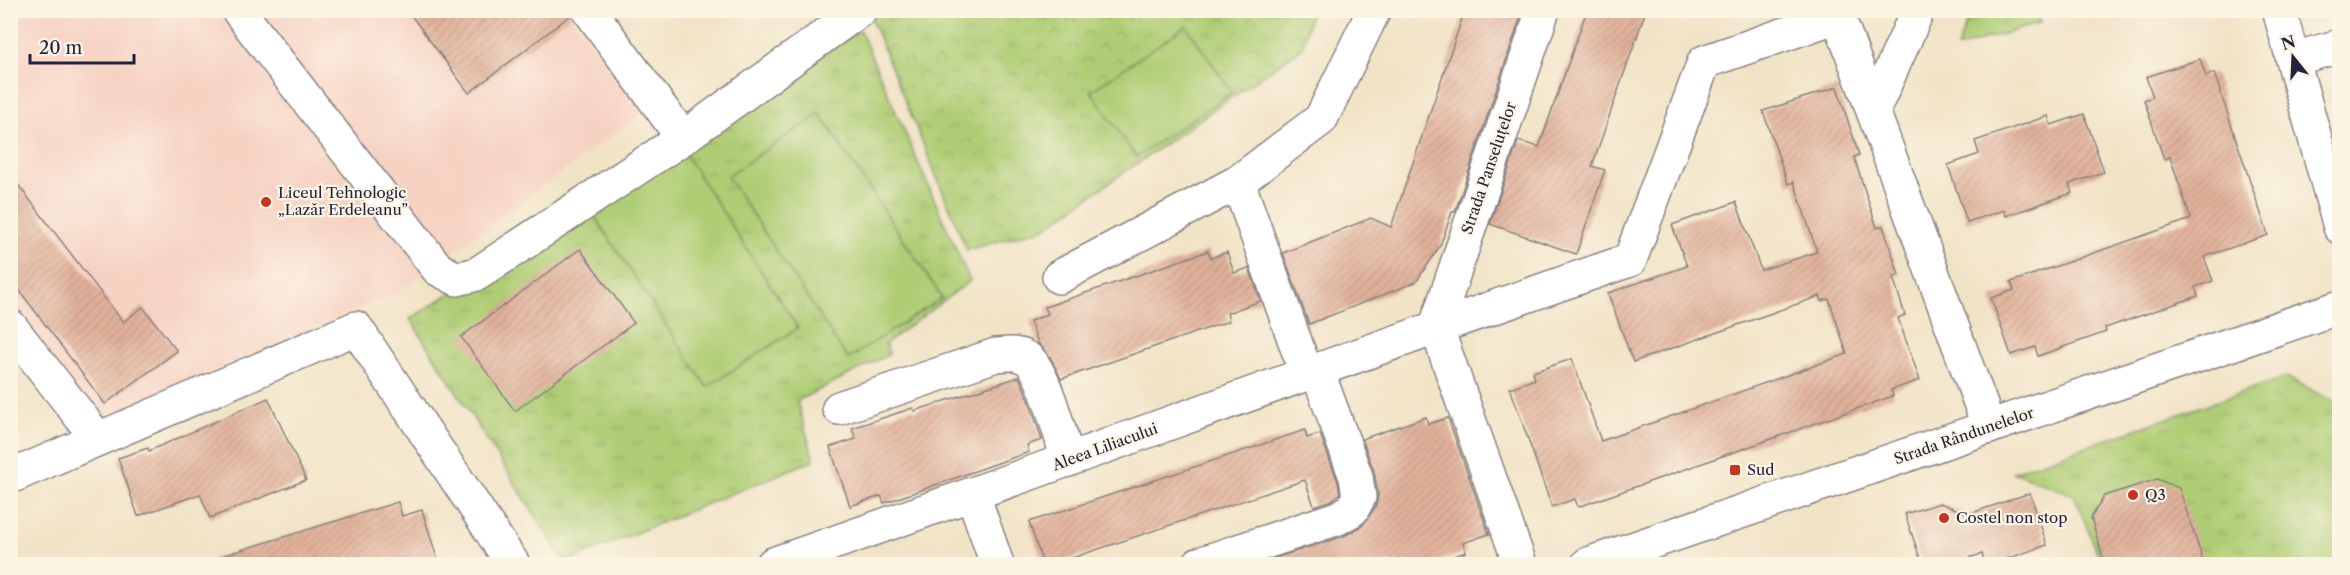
<svg xmlns="http://www.w3.org/2000/svg" width="2350" height="575" font-family="'Libre Caslon Text',serif">
  <style>
    .built { fill: #f6d2c3 }
    .grass { fill: url(#grass-tufts); stroke: #687858; stroke-width: 1.5 }
    .park { fill: url(#park-crowns); stroke: #687858; stroke-width: 1.5 }
    .garden { fill: #afcd75; stroke: #687858; stroke-width: 1.5 }
    .building { fill: url(#building-hatch) }
    .lines { fill: none; stroke-linecap: round; stroke-linejoin: round }
    .minor-casing { stroke: #8a8280; stroke-width: 36 }
    .minor { stroke: #fff; stroke-width: 33 }
    .poi-dot { fill: #c8321e; stroke: #fcf5e5; stroke-width: 2 }
    .labels { text-anchor: middle; stroke-width: 4.5; stroke-linejoin: round; paint-order: stroke }
    .street-label { font-size: 15px; fill: #22223b; stroke: #fcf5e5 }
    .poi-label { font-size: 15px; fill: #22223b; stroke: #fcf5e5; text-anchor: start }
  </style>
  <defs>
    <pattern id="grass-tufts" width="24" height="20" patternUnits="userSpaceOnUse" patternTransform="scale(1.5)"><rect width="24" height="20" fill="#afcd75"/><path d="M3 7l-1-3M5 7V3M7 7l1-3M15 17l-1-3M17 17v-4M19 17l1-3" fill="none" stroke="#96b066"/></pattern>
    <pattern id="park-crowns" width="20" height="18" patternUnits="userSpaceOnUse" patternTransform="scale(1.5)"><rect width="20" height="18" fill="#afcd75"/><path d="M2 6a3 3 0 1 1 6 0M12 15a3 3 0 1 1 6 0" fill="none" stroke="#96b066"/></pattern>
    <pattern id="building-hatch" width="6" height="6" patternUnits="userSpaceOnUse" patternTransform="scale(1.5)"><rect width="6" height="6" fill="#e1b19a"/><path d="M-1 1l2-2M0 6l6-6M5 7l2-2" fill="none" stroke="#c19886"/></pattern>
  </defs>
  <rect width="100%" height="100%" fill="#fcf5e5"/>
  <filter id="ink" filterUnits="userSpaceOnUse"><feTurbulence type="fractalNoise" baseFrequency=".0167" numOctaves="2"/><feDisplacementMap in="SourceGraphic" scale="12" xChannelSelector="R" yChannelSelector="G"/><feConvolveMatrix kernelMatrix="1 2 1 2 8 2 1 2 1" color-interpolation-filters="sRGB"/></filter>
  <filter id="wash" filterUnits="userSpaceOnUse"><feTurbulence type="fractalNoise" baseFrequency=".008" numOctaves="4" result="noise"/><feDisplacementMap in="SourceGraphic" scale="24" xChannelSelector="R" yChannelSelector="G"/><feGaussianBlur stdDeviation="1.35" result="paint"/><feColorMatrix in="noise" values="0 0 0 0 0 0 0 0 0 0 0 0 0 0 0 0 0 1.4 0 .05"/><feComposite in="paint" operator="in"/></filter>
  <g filter="url(#wash)">
    <rect width="100%" height="100%" fill="#f1e3c6"/>
    <path class="built" d="M10,11h556l78,101 -247,181 -323,137 -63,-89z"/>
    <g class="grass">
      <path d="M1971,11h65l4,12 -83,25z"/>
      <path d="M860,30l110,251 -85,63 5,10 -93,47 17,59 -249,102 -155,-243z"/>
      <path d="M2286,377l53,27v160h-237l-28,-69 -61,-23z"/>
    </g>
    <path class="park" d="M877,10l434,1 -9,37 -259,181 -76,21 -97,-234z"/>
    <g class="garden">
      <path d="M1186,26l46,66 -96,65 -45,-66z"/>
      <path d="M820,114l122,184 -94,61 -121,-183z"/>
      <path d="M683,151l115,177 -91,59 -116,-176z"/>
    </g>
    <g id="blocks">
      <g class="building">
        <path d="M407,10h164v5l-102,78z"/>
        <path d="M1465,10h58l-68,202h-3l-12,34 -24,36 -107,42 -26,-71 88,-35 20,9z"/>
        <path d="M1587,10h59l-54,156 13,4 -29,84 -86,-30 28,-83 21,6z"/>
        <path d="M2200,59l6,17 8,-3 54,162 -64,22 9,24 -18,6 3,9 -93,32 1,4 -68,24 -3,-9 -24,8 -20,-57 23,-8 -3,-8 180,-63 -21,-62 -6,2 -20,-59 9,-3 -7,-20z"/>
        <path d="M1837,87l22,68 -5,2 23,71 6,-2 16,49 -6,2 12,38 -7,3 22,62 -29,10 2,6 -315,111 -3,-8 -23,8 -42,-119 25,-9 -2,-7 39,-13 29,82 246,-87 -18,-55 -7,2 -2,-5 -187,66 -25,-69 79,-27 -15,-41 64,-23 25,68 56,-18 -23,-70 -6,2 -25,-73z"/>
        <path d="M2084,114l20,58 -35,12 3,9 -66,23 -2,-6 -37,12 -19,-57 31,-11 -4,-13 73,-25 3,9z"/>
        <path d="M10,174l113,148 20,-15 34,44 -72,53 -95,-126z"/>
        <path d="M580,249l54,74 -119,88 -54,-74z"/>
        <path d="M1208,251l3,7 16,-6 7,21 15,-5 12,33 -34,12 2,8 -168,58 -11,-22 -12,-14 -8,-22 18,-7 -3,-7z"/>
        <path d="M1019,377l9,20 14,43 -15,5 2,7 -145,51 -3,-7 -31,10 -20,-59 26,-8 -4,-11 61,-20 1,3z"/>
        <path d="M268,398l38,82 -96,38 -10,-24 -62,22 -20,-58 30,-10 1,3z"/>
        <path d="M1426,417l2,7 20,-6 41,116 -26,9 3,9 -36,12h-166l-1,-2 81,-26 18,-10 14,-20 2,-11 -4,-24 -12,-32z"/>
        <path d="M1305,430l2,8 13,-4 18,48 2,12 -10,7 -16,5 -9,-26 -251,84h-11l-14,-42z"/>
        <path d="M2157,479l22,9 25,76h-99l-14,-46 13,-22z"/>
        <path d="M2030,493l17,52 -55,19h-7l-3,-10 -34,10h-26l-17,-50 35,-11 29,11z"/>
        <path d="M398,502l4,14 20,-6 17,54h-223l-1,-6z"/>
      </g>
    </g>
  </g>
  <g filter="url(#ink)">
    <use href="#blocks" fill-opacity="0" stroke="#8a8280" stroke-width="1.5"/>
    <g class="lines">
      <defs>
        <g id="minor">
          <path d="M238,10l200,259 19,10 20,-5 206,-136 177,-128"/>
          <path d="M589,10l94,128"/>
          <path d="M1836,10l153,417"/>
          <path d="M2279,10l61,217"/>
          <path d="M2293,59l47,-13"/>
          <path d="M1873,111l45,-101"/>
          <path d="M1238,182l69,193"/>
          <path d="M1059,277l179,-95 83,-63 53,-109"/>
          <path d="M10,326l88,113"/>
          <path d="M1436,326l107,-316"/>
          <path d="M1436,326l84,238"/>
          <path d="M839,408l157,-53c12,-1 22,-3 32,4 16,12 33,79 40,101"/>
          <path d="M10,477l346,-149 157,236"/>
          <path d="M973,495l24,69"/>
          <path d="M773,564c287,-99 570,-206 857,-304l74,-198 134,-46"/>
          <path d="M1199,564l139,-46 14,-8 7,-13 -3,-20 -39,-107"/>
          <path d="M1588,564l752,-257"/>
        </g>
      </defs>
      <use href="#minor" class="minor-casing"/>
      <use href="#minor" class="minor"/>
    </g>
  </g>
  <g class="poi-dot">
    <circle cx="266" cy="202" r="6"/>
    <rect x="1729" y="464" width="12" height="12" rx="3"/>
    <circle cx="2133" cy="495" r="6"/>
    <circle cx="1944" cy="518" r="6"/>
  </g>
  <g class="labels">
    <g class="street-label">
      <text transform="translate(1489 168) rotate(-71)" y="5">Strada Panseluțelor</text>
      <text transform="translate(1964 436) rotate(-19)" y="5">Strada Rândunelelor</text>
      <text transform="translate(1105 447) rotate(-20)" y="5">Aleea Liliacului</text>
    </g>
    <g class="poi-label">
      <text x="278" y="198">Liceul Tehnologic<tspan x="278" dy="17">„Lazăr Erdeleanu”</tspan></text>
      <text x="1747" y="475">Sud</text>
      <text x="2145" y="500">Q3</text>
      <text x="1956" y="523">Costel non stop</text>
    </g>
  </g>
  <rect width="2350" height="575" fill="none" stroke="#fcf5e5" stroke-width="36"/>
  <g transform="translate(2293 57) rotate(342)" stroke="#fcf5e5" stroke-width="4.5" paint-order="stroke">
  <path d="M0-4.5L10 22L0 15L-10 22Z" fill="#22223b"/>
  <text y="-9" font-size="16" font-weight="bold" text-anchor="middle" fill="#22223b">N</text>
  </g>
  <path d="M30 54v9h104v-9" fill="none" stroke="#22223b" stroke-width="3"/>
  <text x="39" y="54" font-size="18" fill="#22223b" stroke="#fcf5e5" stroke-width="4.5" paint-order="stroke">20 m</text>
</svg>
